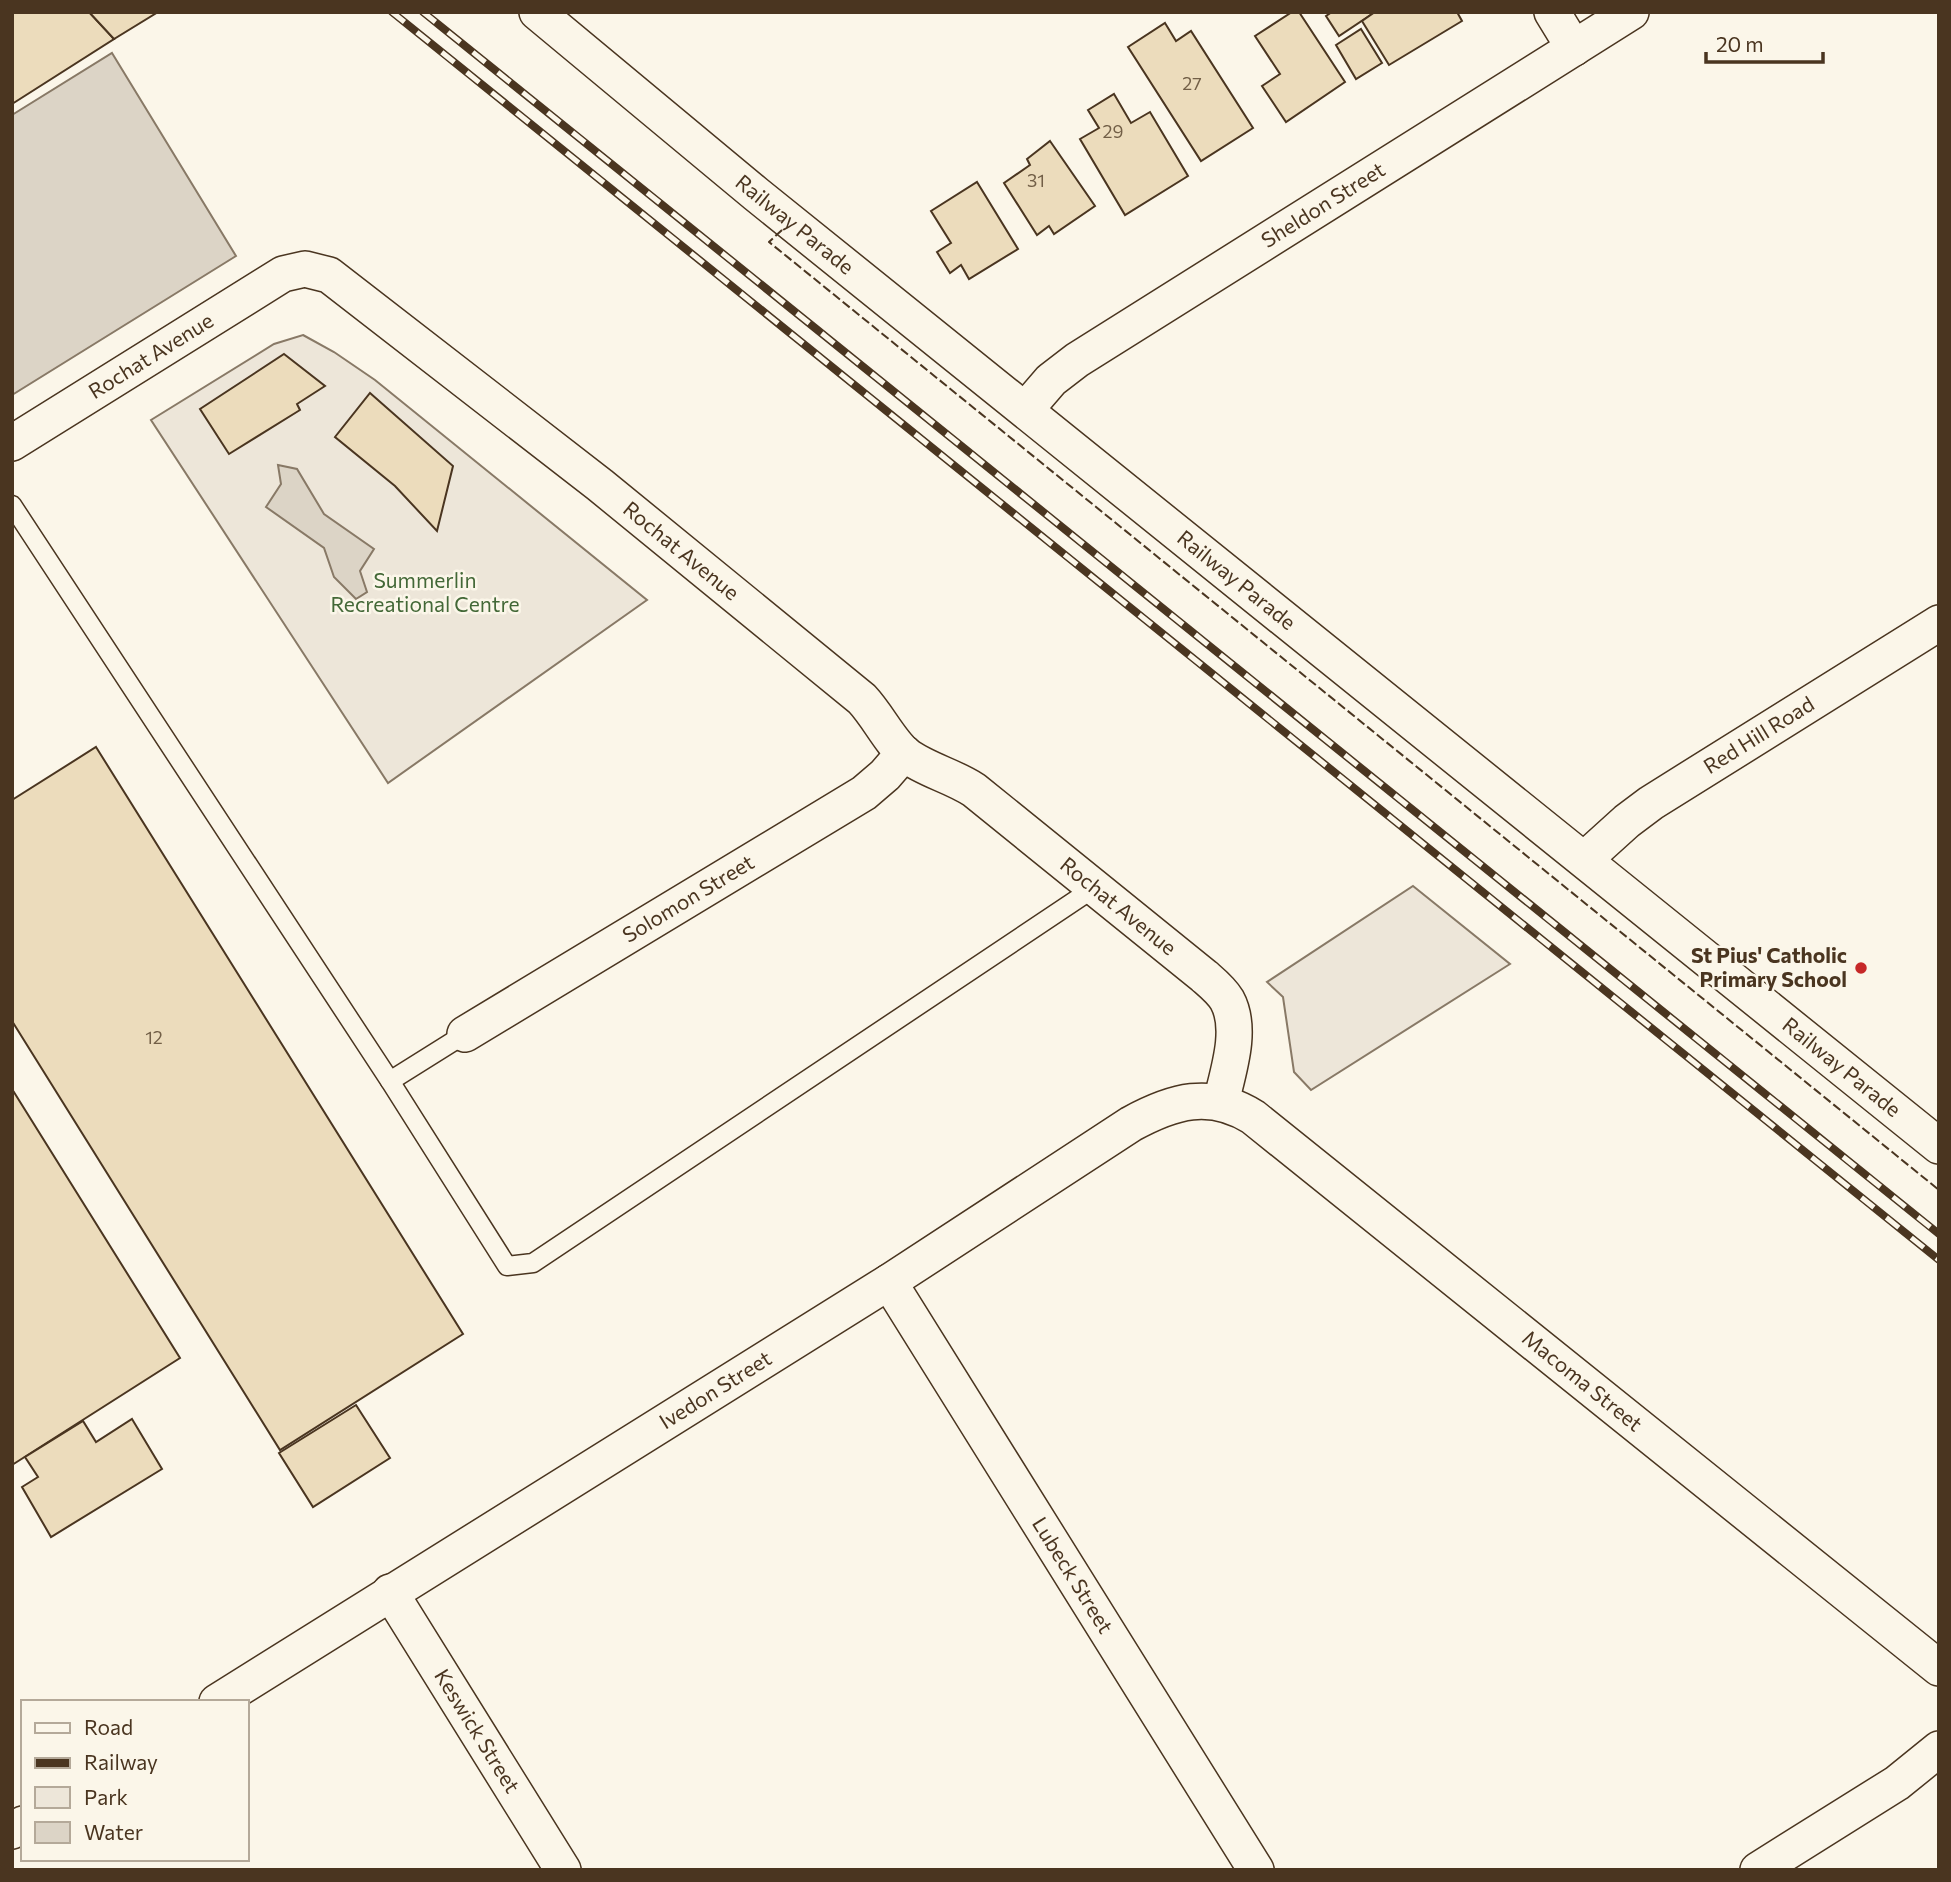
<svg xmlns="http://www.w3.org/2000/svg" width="1951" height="1882" font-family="Commissioner,sans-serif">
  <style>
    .green { fill: #ede6d9; stroke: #887966; stroke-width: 2 }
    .water { fill: #dcd4c6; stroke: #887966; stroke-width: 2 }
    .building { fill: #ecdcbc; stroke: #4a3520; stroke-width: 2 }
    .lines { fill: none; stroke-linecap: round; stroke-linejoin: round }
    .service-casing { stroke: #4a3520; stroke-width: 21 }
    .minor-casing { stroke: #4a3520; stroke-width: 38 }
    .service { stroke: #fbf6e9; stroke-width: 18 }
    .minor { stroke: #fbf6e9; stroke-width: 35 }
    .rail-casing { stroke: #4a3520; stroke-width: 8 }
    .rail { stroke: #fbf6e9; stroke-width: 5; stroke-dasharray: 16; stroke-linecap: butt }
    .fence { stroke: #4a3520; stroke-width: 2; stroke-dasharray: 9 3.5; stroke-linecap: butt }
    .poi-dot { fill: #c62828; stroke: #fbf6e9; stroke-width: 2.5 }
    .labels { text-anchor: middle; stroke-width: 5; stroke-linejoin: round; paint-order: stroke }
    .number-label { font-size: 18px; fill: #725f47 }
    .street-label { font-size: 21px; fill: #4a3520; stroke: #fbf6e9 }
    .park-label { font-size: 21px; fill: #436837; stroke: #fbf6e9 }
    .poi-label { font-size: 21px; font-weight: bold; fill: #4a3520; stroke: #fbf6e9; text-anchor: end }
  </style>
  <rect width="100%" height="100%" fill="#fbf6e9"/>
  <g class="green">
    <path d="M303,335l31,17 41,28 272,220 -259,183 -237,-363 123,-76z"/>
    <path d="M1413,886l97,78 -199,126 -17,-18 -11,-75 -16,-15z"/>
  </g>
  <g class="water">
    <path d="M112,53l124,203 -224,139v-280z"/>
    <path d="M278,465l19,4 27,45 50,35 -14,22 7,21 -11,7 -22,-22 -10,-29 -58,-41 15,-23z"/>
  </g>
  <g class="building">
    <path d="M12,12h77l25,27 -102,65z"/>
    <path d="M89,12h69l-44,27z"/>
    <path d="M1292,12h7l46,70 -59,40 -24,-36 18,-12 -25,-38z"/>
    <path d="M1332,12h43l-36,24 -13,-20z"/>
    <path d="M1375,12h82l5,9 -73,44 -27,-44z"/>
    <path d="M1165,23l11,18 15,-10 62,97 -52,33 -73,-114z"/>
    <path d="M1361,29l21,34 -26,16 -20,-34z"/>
    <path d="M1114,94l17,29 19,-11 38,64 -63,39 -45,-76 19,-11 -11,-18z"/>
    <path d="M1050,141l45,65 -41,28 -5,-8 -12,9 -33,-52 26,-18 -3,-6z"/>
    <path d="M977,182l41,67 -49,30 -8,-14 -11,8 -13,-21 14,-9 -20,-32z"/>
    <path d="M284,354l41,32 -28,18 3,6 -71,44 -29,-45z"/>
    <path d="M370,393l83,73 -16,65 -42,-45 -60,-49z"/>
    <path d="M96,747l367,587 -183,116 -268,-429v-221z"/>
    <path d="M12,1089l168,269 -168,107z"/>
    <path d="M356,1405l34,53 -77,49 -34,-54z"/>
    <path d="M132,1419l30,50 -111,68 -29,-50 16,-10 -13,-20 58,-36 13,21z"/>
  </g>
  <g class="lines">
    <defs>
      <g id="service">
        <path d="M12,505l378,576 75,-47"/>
        <path d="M390,1081l117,185 26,-3 561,-375"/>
      </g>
      <g id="minor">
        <path id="s1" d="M537,12l219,182 1183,952"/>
        <path d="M1552,12l22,36"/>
        <path id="s2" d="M1026,409l25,-29 26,-20 554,-348"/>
        <path id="s3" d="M12,443l271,-169 22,-5 24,6 271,210 262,214c16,17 28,43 44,56 20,15 47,21 68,35l230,186c8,7 17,14 23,24 16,29 1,72 -6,102"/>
        <path id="s4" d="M1585,859l42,-38 24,-18 288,-180"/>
        <path id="s5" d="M465,1034l399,-241 21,-18 19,-22"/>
        <path id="s6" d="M889,1282l367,588"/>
        <path id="s7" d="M390,1592l173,278"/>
        <path id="s8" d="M217,1702l672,-420 242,-158c42,-23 79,-34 122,-7l686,551"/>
        <path d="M12,1831l11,-7"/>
        <path d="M1758,1870l139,-87 42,-34"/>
      </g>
    </defs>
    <use href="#service" class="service-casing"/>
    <use href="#minor" class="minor-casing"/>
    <use href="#service" class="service"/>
    <use href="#minor" class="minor"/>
    <defs>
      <g id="rail">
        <path d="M392,12l1547,1248"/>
        <path d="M423,12l1516,1222"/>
      </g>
    </defs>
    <use href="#rail" class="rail-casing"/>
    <use href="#rail" class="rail"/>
    <path class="fence" d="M782,230l-13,12 1170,948"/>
  </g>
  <circle class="poi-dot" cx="1861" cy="968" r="7"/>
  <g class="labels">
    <g class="number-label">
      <text x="1192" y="90">27</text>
      <text x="1113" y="138">29</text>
      <text x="1036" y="187">31</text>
      <text x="154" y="1044">12</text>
    </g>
    <g class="street-label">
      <text dy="7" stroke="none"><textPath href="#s2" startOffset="362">Sheldon Street</textPath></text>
      <text dy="7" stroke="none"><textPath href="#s1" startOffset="334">Railway Parade</textPath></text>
      <text dy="7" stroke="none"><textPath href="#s3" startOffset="164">Rochat Avenue</textPath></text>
      <text dy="7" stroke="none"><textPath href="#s3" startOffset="814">Rochat Avenue</textPath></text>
      <text dy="7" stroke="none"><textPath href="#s1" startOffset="901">Railway Parade</textPath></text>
      <text dy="7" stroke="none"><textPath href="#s4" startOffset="214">Red Hill Road</textPath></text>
      <text dy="7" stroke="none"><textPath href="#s5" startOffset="261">Solomon Street</textPath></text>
      <text dy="7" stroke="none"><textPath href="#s3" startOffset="1381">Rochat Avenue</textPath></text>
      <text dy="7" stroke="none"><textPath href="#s1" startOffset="1678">Railway Parade</textPath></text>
      <text dy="7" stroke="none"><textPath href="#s8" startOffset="1633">Macoma Street</textPath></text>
      <text dy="7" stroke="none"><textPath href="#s8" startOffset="588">Ivedon Street</textPath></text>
      <text dy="7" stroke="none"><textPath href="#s6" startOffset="346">Lubeck Street</textPath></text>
      <text dy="7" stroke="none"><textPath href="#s7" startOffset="164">Keswick Street</textPath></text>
    </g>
    <g class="park-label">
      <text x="425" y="588">Summerlin<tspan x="425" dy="24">Recreational Centre</tspan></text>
    </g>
    <g class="poi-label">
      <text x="1847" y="963">St Pius' Catholic<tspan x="1847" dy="24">Primary School</tspan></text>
    </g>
  </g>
  <rect width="1951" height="1882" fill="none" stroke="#4a3520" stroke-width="28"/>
  <rect x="21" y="1700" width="228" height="161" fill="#fbf6e9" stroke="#b4a999" stroke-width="2"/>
  <rect x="35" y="1723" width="35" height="10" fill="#fbf6e9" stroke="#b4a999" stroke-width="2"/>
  <text x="84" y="1735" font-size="21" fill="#4a3520">Road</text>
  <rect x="35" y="1758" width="35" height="10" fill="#4a3520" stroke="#b4a999" stroke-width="2"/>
  <text x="84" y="1770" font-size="21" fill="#4a3520">Railway</text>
  <rect x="35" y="1787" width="35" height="21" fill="#ede6d9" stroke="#b4a999" stroke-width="2"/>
  <text x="84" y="1805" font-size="21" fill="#4a3520">Park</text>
  <rect x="35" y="1822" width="35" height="21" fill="#dcd4c6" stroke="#b4a999" stroke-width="2"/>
  <text x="84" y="1840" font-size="21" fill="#4a3520">Water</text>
  <path d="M1706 52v10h117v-10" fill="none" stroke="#4a3520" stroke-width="3.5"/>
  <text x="1716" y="52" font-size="21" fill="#4a3520" stroke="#fbf6e9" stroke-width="5" paint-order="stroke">20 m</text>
</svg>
